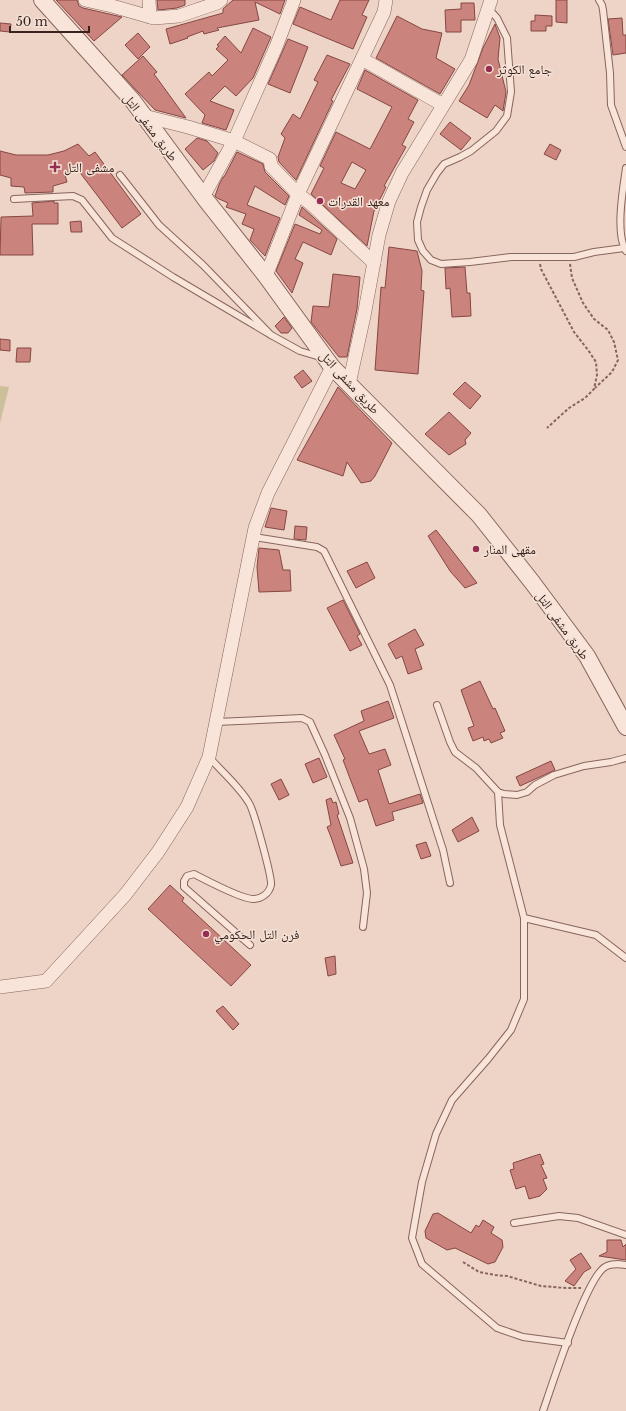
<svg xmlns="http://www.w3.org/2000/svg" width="626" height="1411" font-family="'Libre Baskerville','Noto Naskh Arabic',serif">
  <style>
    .green { fill: #cbc09a }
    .building { fill: #ca837d; stroke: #864743; fill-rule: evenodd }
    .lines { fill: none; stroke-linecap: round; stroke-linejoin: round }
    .service-casing { stroke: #88655c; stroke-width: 8 }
    .minor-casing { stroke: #88655c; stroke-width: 14 }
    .tertiary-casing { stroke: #88655c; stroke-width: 18 }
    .path { stroke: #88655c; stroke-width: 2; stroke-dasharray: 3 2; stroke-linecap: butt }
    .service { stroke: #f8e4d9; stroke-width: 6 }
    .minor { stroke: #f8e4d9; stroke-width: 13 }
    .tertiary { stroke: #f8e4d9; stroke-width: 16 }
    .poi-dot { fill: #952e51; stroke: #f5e1d5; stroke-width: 1.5 }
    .labels { text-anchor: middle; stroke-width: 3; stroke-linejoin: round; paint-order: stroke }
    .poi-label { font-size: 13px; fill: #38231f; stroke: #f5e1d5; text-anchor: start }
    .street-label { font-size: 13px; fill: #38231f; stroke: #f5e1d5 }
  </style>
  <rect width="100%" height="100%" fill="#edd4c6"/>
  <path class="green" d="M0,386l9,1 -9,36z"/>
  <g class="building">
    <path d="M56,0h21l2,6 4,2 39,9 -28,24z"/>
    <path d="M157,0h28v5l-8,3 -19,2z"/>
    <path d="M233,0h52l-5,14 -25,-12 4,18 -42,8 2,2 -15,4 -1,-3 -16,6 1,1 -18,6 -4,-15 57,-16v-4z"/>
    <path d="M340,0h29l-7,15 5,2 -14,32 -60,-25 7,-17 31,13z"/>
    <path d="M556,0h11v23l-11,-1z"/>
    <path d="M461,3h13l1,17h-14v12h-15l-1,-22 16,-1z"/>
    <path d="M535,15l17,1v10h-6v5h-15v-10h4z"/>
    <path d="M397,16l25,13 20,4 -6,25 19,11 -15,25 -64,-36z"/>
    <path d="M622,18l1,17h3v18l-13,2 -5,-36z"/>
    <path d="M0,23l11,1 -1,8 -10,-1z"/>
    <path d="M495,24l5,14 -2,21 8,33 -3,19 -8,-6 -8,13 -28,-17 10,-16 14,-37z"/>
    <path d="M253,28l18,9 -18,41 -17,18 -11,-10 -15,15 24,9 -8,20 -24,-7 3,-8 -20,-21 24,-22 3,4 16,-16 -12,-11 3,-3 -2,-1 8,-9 16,17z"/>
    <path d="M138,33l12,14 -12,12 -13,-14z"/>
    <path d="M288,39l20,8 -18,46 -22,-9z"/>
    <path d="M327,55l23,9 -19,36 2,1 -37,79 -17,-18 -1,-5 7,-19 -4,-4 12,-20 7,5 18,-37 -4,-2z"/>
    <path d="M143,56l14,16 -3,2 32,44 -31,-8 -33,-35z"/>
    <path d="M365,70l53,30 -10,19 6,3 -12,23 4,2 -22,39 2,1 -12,24 -7,35 -56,-52 13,-26 -4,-2 16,-34 34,17 22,-42 -35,-18zM352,162l14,8 -11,19 -14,-6z"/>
    <path d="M450,122l21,16 -10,12 -21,-16z"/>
    <path d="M197,138l10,3 11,12 -4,8 -11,9 -18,-21z"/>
    <path d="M78,144l11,12 6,-4 46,62 -19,14 -44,-58 -13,5 2,7 -14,4v6l-28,1 -1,-6 -13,-1v-8l-11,-3v-24l16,4h32l16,-4z"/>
    <path d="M550,144l11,6 -5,10 -12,-6z"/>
    <path d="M237,152l26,12 2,8 24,24 -4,9 -30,-19 -8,19 33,13 -15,38 -15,-16 4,-11 -12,-5 4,-10 -20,-7 2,-4 -11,-5 -2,-2 4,-11 4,-8h1z"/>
    <path d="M54,201v2h4v21h-26l1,31h-33l1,-38 32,-1 -1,-13z"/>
    <path d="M302,207l35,32 -6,16 -28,-13 -8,17 8,4 -11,30 -16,-22 19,-47 25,10 2,-4 -23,-15z"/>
    <path d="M81,221l1,11h-11l-1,-10z"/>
    <path d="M389,247l28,4 5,20 -1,19 3,1 -6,83 -43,-4 6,-83 4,1z"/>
    <path d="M465,267l2,26h3l1,23 -19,1 -2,-29 -4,1 -1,-21z"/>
    <path d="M333,274l27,3 -3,32 -10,48h-8l-28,-35 2,-16 16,1z"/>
    <path d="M284,317l8,11 -4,5h-7l-6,-7z"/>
    <path d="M0,339l10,1v11l-10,-1z"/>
    <path d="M17,348h14l-1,14h-14z"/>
    <path d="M303,370l9,11 -10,7 -8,-11z"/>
    <path d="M465,382l16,14 -11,13 -17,-15z"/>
    <path d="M338,387l54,56 -17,33 -4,5 -10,2 -14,-21 -4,14 -46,-16z"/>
    <path d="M449,412l22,21 -6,7 1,4 -17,11 -24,-21z"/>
    <path d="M271,508l16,3 -3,19 -19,-3z"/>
    <path d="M295,526l12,1 -1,13 -12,-1z"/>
    <path d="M436,530l25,32 16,21 -12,5 -15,-17 -22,-35z"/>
    <path d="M259,548l20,2 4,20h7l1,21 -32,1 -2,-25z"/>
    <path d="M367,562l8,16 -19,10 -9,-17z"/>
    <path d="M343,600l17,34 -3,2 5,9 -12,6 -23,-43z"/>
    <path d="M415,629l9,16 -9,4 7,20 -14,5 -6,-18 -6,3 -8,-15z"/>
    <path d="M480,681l13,28 2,-1 10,23 -5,2 3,5 -12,5 -2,-4 -5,2 -1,-4 -10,4 -5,-13 6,-2 -13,-36z"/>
    <path d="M388,701l6,17 -35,13 10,23 16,-5 6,16 -13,5 11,34 31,-10 3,9 -31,9 2,8 -18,6 -9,-27 -8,3 -16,-42 2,-1 -11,-24 30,-14 -3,-10z"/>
    <path d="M319,758l8,19 -14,6 -8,-19z"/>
    <path d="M551,761l4,9 -35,16 -4,-9z"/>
    <path d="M281,779l8,16 -10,5 -8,-16z"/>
    <path d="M331,798l2,5 3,-1 3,12 -2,1 16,48 -12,3 -10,-29 -4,-10 4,-2 -5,-25z"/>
    <path d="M472,817l7,14 -21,11 -6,-12z"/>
    <path d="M426,842l5,14 -10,3 -5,-14z"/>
    <path d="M170,885l14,13 -2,3 69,64 -20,21 -83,-77z"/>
    <path d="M335,956l1,18 -8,2 -3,-18z"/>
    <path d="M223,1006l16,18 -6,6 -17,-19z"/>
    <path d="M540,1154l4,10 -3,1 6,13 -4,1 4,10 -7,7 -11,3 -4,-13 -9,3 -6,-19 4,-1 -1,-6z"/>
    <path d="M438,1213l33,20 5,-8 3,2 4,-7 11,7 -3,6 11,7 1,7 -8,15 -7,2 -33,-16 -8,2 -21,-12 -1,-7 8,-17z"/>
    <path d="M607,1240h14l2,7 3,-3v16l-27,-4 8,-4z"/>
    <path d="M581,1253l10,15 -7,4 -10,14 -9,-5 11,-12 -6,-9z"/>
  </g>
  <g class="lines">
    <defs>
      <g id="service">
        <path d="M599,0l3,5 1,5 7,63 1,32 15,42"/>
        <path d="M488,8l9,10 10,20 4,54 -4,24 -11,15 -25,20 -11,6 -16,7 -7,9 -10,17 -6,17 -4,15 1,18 5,11 8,9 10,4 29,-2 41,-5h63l20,-5 30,-4"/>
        <path d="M626,168c-3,21 -11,65 0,83"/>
        <path d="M120,175l39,50 44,40 68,70 29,16 20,6"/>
        <path d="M14,199l59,-3 9,4 30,38 61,39 98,58"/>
        <path d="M254,537l63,10 7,4 66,134 53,165 7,33"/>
        <path d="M437,705l13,37 5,10 21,16 22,24 6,2 13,1 10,-3 8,-7 19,-10 30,-9 27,-4 15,-4"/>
        <path d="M216,722l86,-4 8,4 15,33 25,63 14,51 3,24 -4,34"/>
        <path d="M209,757c13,15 30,29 40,46 5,8 23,74 22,82 -2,9 -10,14 -18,14 -12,0 -47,-19 -59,-25l-7,2 -3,5v6l66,58"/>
        <path d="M498,792l2,33 24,93v81l-13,31 -23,29 -36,41 -16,34 -14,48 -10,56 10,26 75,64 26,9 45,6"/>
        <path d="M524,918l72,17 30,23"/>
        <path d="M514,1223l45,-7 19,2 48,17"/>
        <path d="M543,1411c9,-26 43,-133 62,-144 6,-4 14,-3 21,-2"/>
      </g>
      <g id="minor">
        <path d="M85,0l27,6 42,12 25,-2 38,-13 4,-3"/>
        <path d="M149,0l1,17"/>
        <path d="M362,59l81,46"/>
        <path d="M144,116l44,11 46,14 36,18 1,7 27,28 13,10 63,59"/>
        <path d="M203,197l31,-56 42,-94 18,-47"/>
        <path d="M266,276l32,-82 86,-182 2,-12"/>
        <path d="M349,384l15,-68 15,-81 10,-34 13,-28 69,-113 20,-60"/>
        <path d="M0,987l46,-6 79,-86 33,-43 29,-45 22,-50 46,-229 13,-35 64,-126"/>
      </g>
      <path id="tertiary" d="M42,0l91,101 73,99 60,76 66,91 147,148 53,67 55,74 39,71"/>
    </defs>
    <use href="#service" class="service-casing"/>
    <use href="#minor" class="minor-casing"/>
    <use href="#tertiary" class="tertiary-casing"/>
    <g class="path">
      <path d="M540,264l1,5 33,63 14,18 8,12 1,13 -3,14 -9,9 -16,10 -22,20"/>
      <path d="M570,264l2,14 11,25 11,16 14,11 6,12 4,18 -6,12 -17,16"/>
      <path d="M463,1262l16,10 16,3 12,1 34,10 25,2h15"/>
    </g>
    <use href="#service" class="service"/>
    <use href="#minor" class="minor"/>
    <use href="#tertiary" class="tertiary"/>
  </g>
  <g class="poi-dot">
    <circle cx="489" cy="69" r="4"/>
    <path d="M53 161h4v4h4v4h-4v4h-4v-4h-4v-4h4z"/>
    <circle cx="320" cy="201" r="4"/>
    <circle cx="476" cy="549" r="4"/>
    <circle cx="206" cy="934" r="4"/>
  </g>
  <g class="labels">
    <g class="poi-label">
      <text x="497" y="74">جامع الكوثر</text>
      <text x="64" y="172">مشفى التل</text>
      <text x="328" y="206">معهد القدرات</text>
      <text x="484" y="554">مقهى المنار</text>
      <text x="214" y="939">فرن التل الحكومي</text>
    </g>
    <g class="street-label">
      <text transform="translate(151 127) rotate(53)" y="5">طريق مشفى التل</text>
      <text transform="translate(350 382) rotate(47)" y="5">طريق مشفى التل</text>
      <text transform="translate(563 625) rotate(54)" y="5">طريق مشفى التل</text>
    </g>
  </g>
  <path d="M10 26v6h79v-6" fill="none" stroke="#38231f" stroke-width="2"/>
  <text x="16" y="26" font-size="12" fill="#38231f" stroke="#f5e1d5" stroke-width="3" paint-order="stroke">50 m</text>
</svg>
